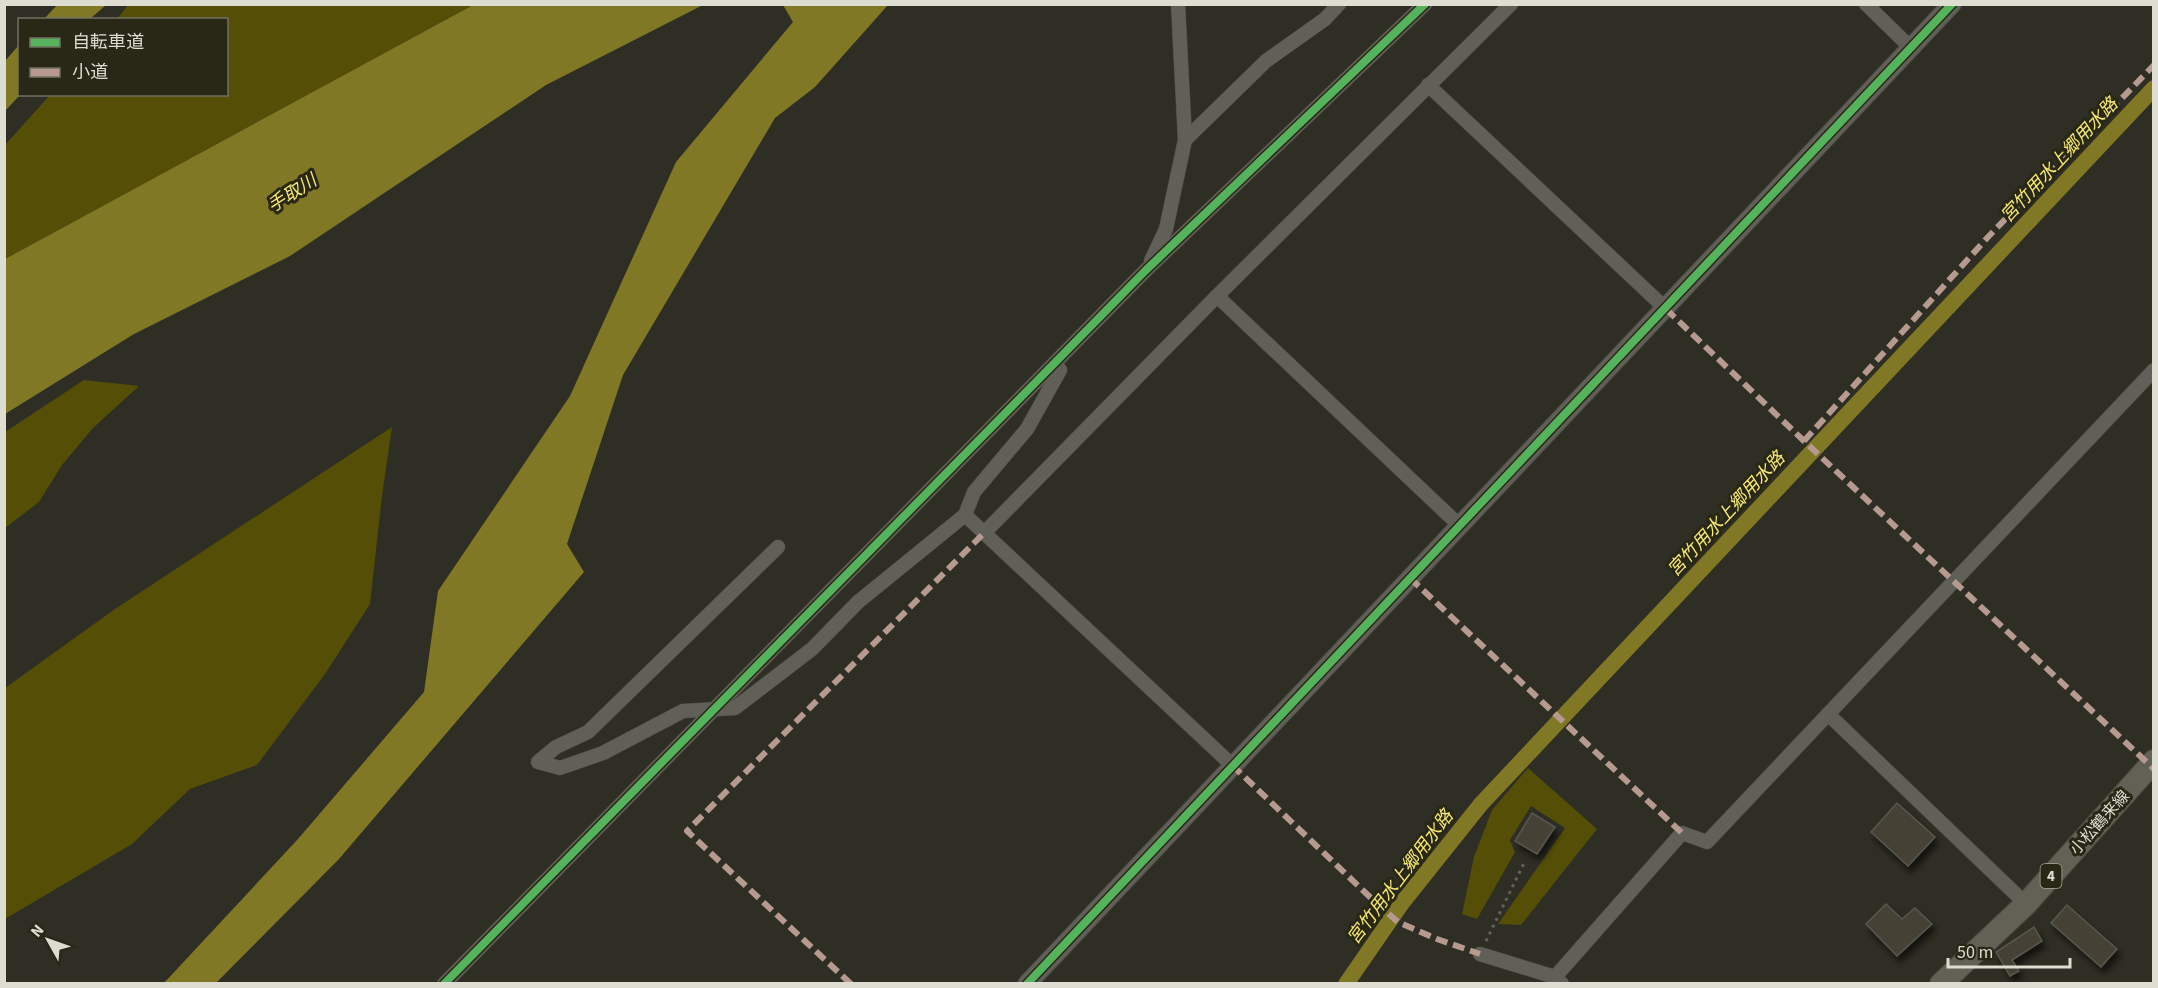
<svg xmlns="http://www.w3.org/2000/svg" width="2158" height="988" font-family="'Source Sans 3','Noto Sans JP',sans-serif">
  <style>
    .green { fill: #554e07 }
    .water { fill: #807825 }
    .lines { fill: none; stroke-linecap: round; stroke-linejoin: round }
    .canal { stroke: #807825; stroke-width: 16 }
    .building { fill: #444336; stroke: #57564f; stroke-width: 1.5; filter: url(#shadow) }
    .minor-casing { stroke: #4a4a41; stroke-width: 15 }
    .tertiary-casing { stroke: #4a4a41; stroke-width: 20 }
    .primary-casing { stroke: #4a4a41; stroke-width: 24 }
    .path { stroke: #62615a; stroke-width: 3; stroke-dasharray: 3 4.5; stroke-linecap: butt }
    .minor { stroke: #605f58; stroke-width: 14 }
    .tertiary { stroke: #605f58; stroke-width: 18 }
    .primary { stroke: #636155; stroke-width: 22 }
    .quiet { stroke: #b69a8f; stroke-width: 6; stroke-dasharray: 12 6; stroke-linecap: butt }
    .cycleway-casing { stroke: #292716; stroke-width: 11 }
    .cycleway { stroke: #56b35d; stroke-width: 8 }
    .labels { text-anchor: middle; stroke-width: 6; stroke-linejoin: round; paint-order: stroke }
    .shield { fill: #292716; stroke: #a7a69a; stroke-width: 1.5 }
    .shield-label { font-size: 15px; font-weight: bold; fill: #ddddd2 }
    .street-label { font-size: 16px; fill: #ddddd2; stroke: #292716 }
    .water-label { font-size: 18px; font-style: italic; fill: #f5e874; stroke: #292716 }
  </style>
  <defs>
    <filter id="shadow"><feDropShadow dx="3.5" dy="6" stdDeviation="3" flood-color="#0009"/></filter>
  </defs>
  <rect width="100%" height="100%" fill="#2f2e24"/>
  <g class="green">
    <path d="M128,5h345l-468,254v-114l45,-50 176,-1v-74l-109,-1z"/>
    <path d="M84,380l55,6 -46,42 -31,37 -23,37 -34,26v-96z"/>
    <path d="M392,427l-10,69 -12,108 -45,70 -68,91 -67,24 -58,55 -127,75v-231l110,-79z"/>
    <path d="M1528,768l69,61 -76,96 -23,-1 67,-96 -34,-22 -21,34 5,12 -38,67 -15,-5 12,-57 18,-47z"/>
  </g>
  <g class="water">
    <path d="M58,4h48v1l-16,14h-46z"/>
    <path d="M473,5h230l-157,80 -256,171 -156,78 -129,80v-155z"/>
    <path d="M783,5h105l-73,82 -40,31 -152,257 -56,169 17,28 -245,287 -123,124h-52l134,-144 126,-147 14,-101 132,-195 106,-234 117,-140z"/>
    <path d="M19,45l1,50 -15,16v-50z"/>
  </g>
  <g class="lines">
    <path class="canal" d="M1346,984l56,-81 79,-99 673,-716"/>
  </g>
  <g class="building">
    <path d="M1897,803l38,34 -27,29 -37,-34z"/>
    <path d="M1532,813l23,14 -18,27 -22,-13z"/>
    <path d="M1886,904l16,15 13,-11 17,16 -35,32 -31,-32z"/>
    <path d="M2067,905l50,44 -16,18 -50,-44z"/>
    <path d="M2034,927l8,14 -30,19 7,11 -9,5 -14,-24z"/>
  </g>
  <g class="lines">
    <defs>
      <g id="minor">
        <path d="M1866,4l45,44"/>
        <path d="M1428,85l238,224"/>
        <path d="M1185,140l81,-79 59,-42 14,-15"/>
        <path d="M1151,261l15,-32 19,-89 -7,-136"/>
        <path d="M1217,296l243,230"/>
        <path d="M965,515l267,250"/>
        <path d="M984,533l233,-237 294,-292"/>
        <path d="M778,547l-190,185 -32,15 -18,15 22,6 43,-15 80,-42 52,-3 77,-59 46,-47 107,-87 9,-23 53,-63 33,-59 -5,-7"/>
        <path d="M1828,714l198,190"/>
        <path d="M1480,954l75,23 7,7"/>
        <path d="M1555,977l127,-144 25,9 447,-472"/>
        <path d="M444,984l702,-714 279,-266"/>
      </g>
      <path id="tertiary" d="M1027,984l925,-980"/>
      <path id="primary" d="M1941,984l85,-80 128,-143"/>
    </defs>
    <use href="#minor" class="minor-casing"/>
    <use href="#tertiary" class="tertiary-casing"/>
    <use href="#primary" class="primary-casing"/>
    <path class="path" d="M1486,941l39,-80"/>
    <use href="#minor" class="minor"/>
    <use href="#tertiary" class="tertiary"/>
    <use href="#primary" class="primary"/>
    <g class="quiet">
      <path d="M1666,309l138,132 350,328"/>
      <path d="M1804,441l184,-204 166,-172"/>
      <path d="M1410,578l272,255"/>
      <path d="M1232,765l140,134 26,23 39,17 43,15"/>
      <path d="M851,984l-164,-153 297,-298"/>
    </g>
    <defs>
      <g id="cycleway">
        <path d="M444,984l702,-714 279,-266"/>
        <path d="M1027,984l925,-980"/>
      </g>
    </defs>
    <use href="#cycleway" class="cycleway-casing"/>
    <use href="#cycleway" class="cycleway"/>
  </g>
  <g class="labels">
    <rect class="shield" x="2040.5" y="864" width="21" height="24" rx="4.5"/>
    <g class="shield-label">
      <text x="2051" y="881">4</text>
    </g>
    <g class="street-label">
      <text transform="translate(2099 822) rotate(-48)" y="6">小松鶴来線</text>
    </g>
    <g class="water-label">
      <text transform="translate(2059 160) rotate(-47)" y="6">宮竹用水上郷用水路</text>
      <text transform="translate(292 193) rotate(-33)" y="6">手取川</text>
      <text transform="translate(1726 514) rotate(-47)" y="6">宮竹用水上郷用水路</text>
      <text transform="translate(1400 877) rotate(-53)" y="6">宮竹用水上郷用水路</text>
    </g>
  </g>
  <rect width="2158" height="988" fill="none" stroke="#ddddd2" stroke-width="12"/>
  <rect x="18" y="18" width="210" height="78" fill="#292716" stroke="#717061" stroke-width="1.5"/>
  <rect x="30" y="38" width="30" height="9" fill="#56b35d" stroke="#717061" stroke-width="1.5"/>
  <text x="72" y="48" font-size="18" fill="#ddddd2">自転車道</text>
  <rect x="30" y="68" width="30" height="9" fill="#b69a8f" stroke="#717061" stroke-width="1.5"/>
  <text x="72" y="78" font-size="18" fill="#ddddd2">小道</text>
  <g transform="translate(48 940) rotate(310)" stroke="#292716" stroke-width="4.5" paint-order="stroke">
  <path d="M0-4.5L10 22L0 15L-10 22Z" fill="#ddddd2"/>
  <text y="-9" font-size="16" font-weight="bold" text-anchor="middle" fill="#ddddd2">N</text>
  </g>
  <path d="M1948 958v9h122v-9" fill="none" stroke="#ddddd2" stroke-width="3"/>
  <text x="1957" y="958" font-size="18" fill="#ddddd2" stroke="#292716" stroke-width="4.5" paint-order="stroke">50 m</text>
</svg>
